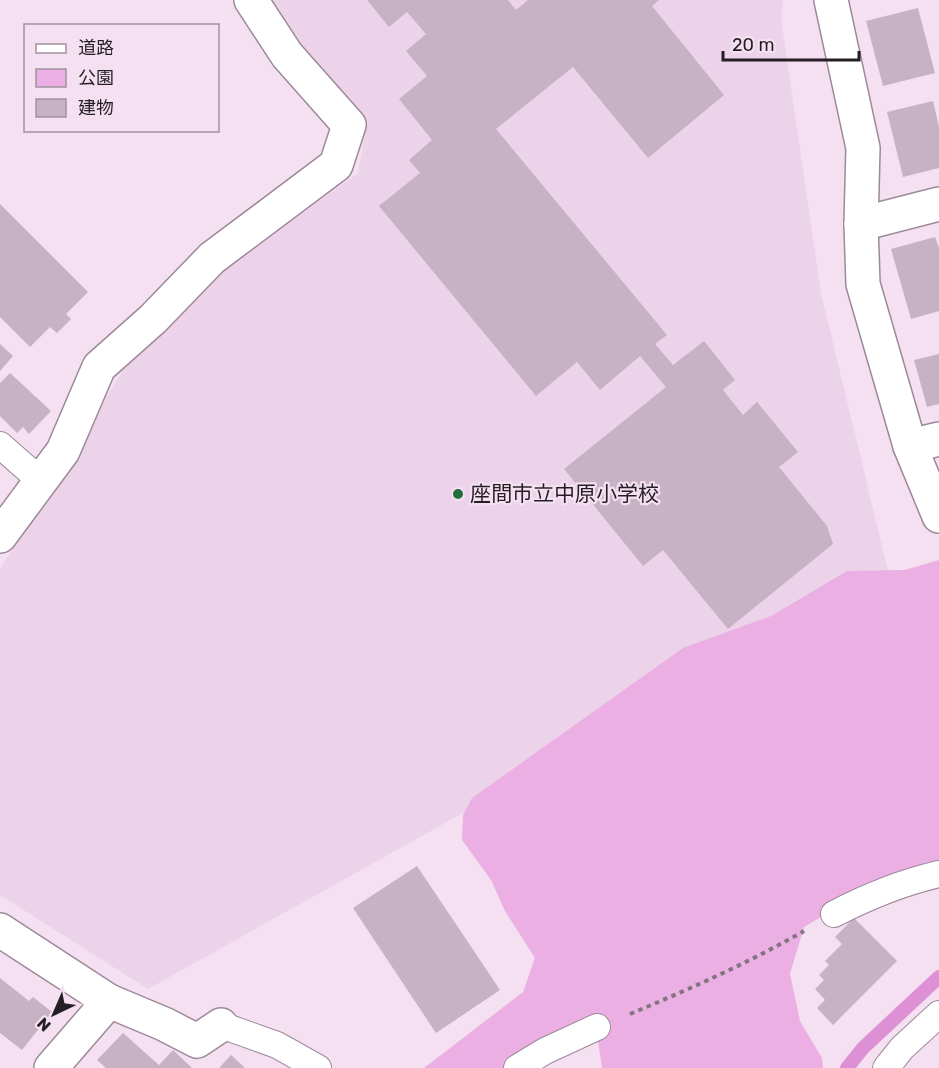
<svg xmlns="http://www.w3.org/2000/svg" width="939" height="1068" font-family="Rubik,'Noto Sans JP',sans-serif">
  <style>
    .built { fill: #edd3e9 }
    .green { fill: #ebafe3 }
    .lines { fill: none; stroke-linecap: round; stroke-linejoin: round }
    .stream { stroke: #dd90d4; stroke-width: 14 }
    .building { fill: #c6b2c3 }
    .lane-casing { stroke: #9c8999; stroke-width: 28 }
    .street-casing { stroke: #9c8999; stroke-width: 36 }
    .path { stroke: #827580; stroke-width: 4; stroke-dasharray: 4.5 4.5; stroke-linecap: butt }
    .lane { stroke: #fff; stroke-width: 26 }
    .street { stroke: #fff; stroke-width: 33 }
    .poi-dot { fill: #236e3c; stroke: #f4e0f1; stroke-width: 2 }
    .labels { text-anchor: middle; stroke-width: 4.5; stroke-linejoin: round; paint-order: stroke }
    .poi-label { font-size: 21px; fill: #251e24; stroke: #f4e0f1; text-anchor: start }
  </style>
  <rect width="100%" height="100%" fill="#f4e0f1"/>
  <path class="built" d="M266,0h517l-2,19 40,274 68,282 -741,414 -148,-94v-326l133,-215 80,-77 145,-104 8,-45z"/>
  <path class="green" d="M939,560v310l-91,31 -44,26 -14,47 10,47 22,37 1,10h-221l-4,-27 -16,-8 -65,22 -13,13h-99h19l99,-76 12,-34 -30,-47 -14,-31 -29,-40 1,-25 9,-17 211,-150 88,-32 76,-45 58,-1z"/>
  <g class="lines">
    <path class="stream" d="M847,1068l16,-20 76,-71"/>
  </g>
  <g class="building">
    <path d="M367,0h141l8,10 12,-10h131l-7,6 72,89 -76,63 -75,-91 -77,62 171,206 -12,9 18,21 31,-24 31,39 -12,10 20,25 14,-13 41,50 -19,15 48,59 6,18 -105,85 -65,-79 -20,16 -79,-97 102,-82 -26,-31 -40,34 -23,-28 -41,34 -157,-190 41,-33 -11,-13 23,-20 -33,-41 28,-23 -21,-25 20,-17 -19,-22 -18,15z"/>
    <path d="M918,8l17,65 -52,13 -17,-65z"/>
    <path d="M933,101l6,26v41l-36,9 -16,-65z"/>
    <path d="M0,204l88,88 -22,22 5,5 -14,14 -7,-6 -20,20 -30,-30z"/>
    <path d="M935,237l4,11v63l-28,8 -20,-70z"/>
    <path d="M0,344l13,12 -13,15z"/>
    <path d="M939,354v50l-12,3 -13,-47z"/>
    <path d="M10,373l41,38 -22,23 -6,-7 -6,6 -17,-17v-33z"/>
    <path d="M417,866l83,124 -64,43 -83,-125z"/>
    <path d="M854,918l43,43 -64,64 -16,-17 8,-8 -10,-11 9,-9 -5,-5 10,-10 -4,-4 17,-17 -7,-7z"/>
    <path d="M0,978l29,23 4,-4 19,15 -30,38 -22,-17z"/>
    <path d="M123,1033l36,32 14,-15 19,18h-86l-9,-8z"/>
    <path d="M231,1055l14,13h-26z"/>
  </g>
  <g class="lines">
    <defs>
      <g id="lane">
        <path d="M0,445l41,36"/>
        <path d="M834,914c35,-18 66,-31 105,-40"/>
        <path d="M221,1025l56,20 41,23"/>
        <path d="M517,1068l28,-17 52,-24"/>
        <path d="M886,1068l16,-20 37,-34"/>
      </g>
      <g id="street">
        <path d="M831,0l32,148 -2,76 2,60 47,162 29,70"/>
        <path d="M861,224l78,-20"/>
        <path d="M910,446l29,-7"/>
        <path d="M0,536l63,-85 36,-84 54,-48 59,-61 124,-93 13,-40 -62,-70 -36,-55"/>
        <path d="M0,930l109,71 55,23 33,17 24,-16"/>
        <path d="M51,1068l58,-67"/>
      </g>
    </defs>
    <use href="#lane" class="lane-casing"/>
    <use href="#street" class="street-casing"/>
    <path class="path" d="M630,1014c60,-25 118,-51 174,-83"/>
    <use href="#lane" class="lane"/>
    <use href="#street" class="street"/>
  </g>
  <circle class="poi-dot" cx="458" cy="494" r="6"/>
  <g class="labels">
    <g class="poi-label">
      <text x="470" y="501">座間市立中原小学校</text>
    </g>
  </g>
  <rect x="24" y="24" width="195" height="108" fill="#f4e0f1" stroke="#a1929f" stroke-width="1.5"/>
  <rect x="36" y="44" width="30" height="9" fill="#ffffff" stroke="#a1929f" stroke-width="1.5"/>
  <text x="78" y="54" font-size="18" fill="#251e24">道路</text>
  <rect x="36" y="69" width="30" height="18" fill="#ebafe3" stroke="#a1929f" stroke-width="1.5"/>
  <text x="78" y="84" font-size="18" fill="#251e24">公園</text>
  <rect x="36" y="99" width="30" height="18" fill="#c6b2c3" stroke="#a1929f" stroke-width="1.5"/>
  <text x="78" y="114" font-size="18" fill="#251e24">建物</text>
  <g transform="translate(54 1014) rotate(224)" stroke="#f4e0f1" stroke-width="4.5" paint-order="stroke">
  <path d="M0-4.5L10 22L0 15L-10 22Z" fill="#251e24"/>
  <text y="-9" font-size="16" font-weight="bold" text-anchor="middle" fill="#251e24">N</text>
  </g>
  <path d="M723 51v9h136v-9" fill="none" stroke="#251e24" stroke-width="3"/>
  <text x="732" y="51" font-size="18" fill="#251e24" stroke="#f4e0f1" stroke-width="4.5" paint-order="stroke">20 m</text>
</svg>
